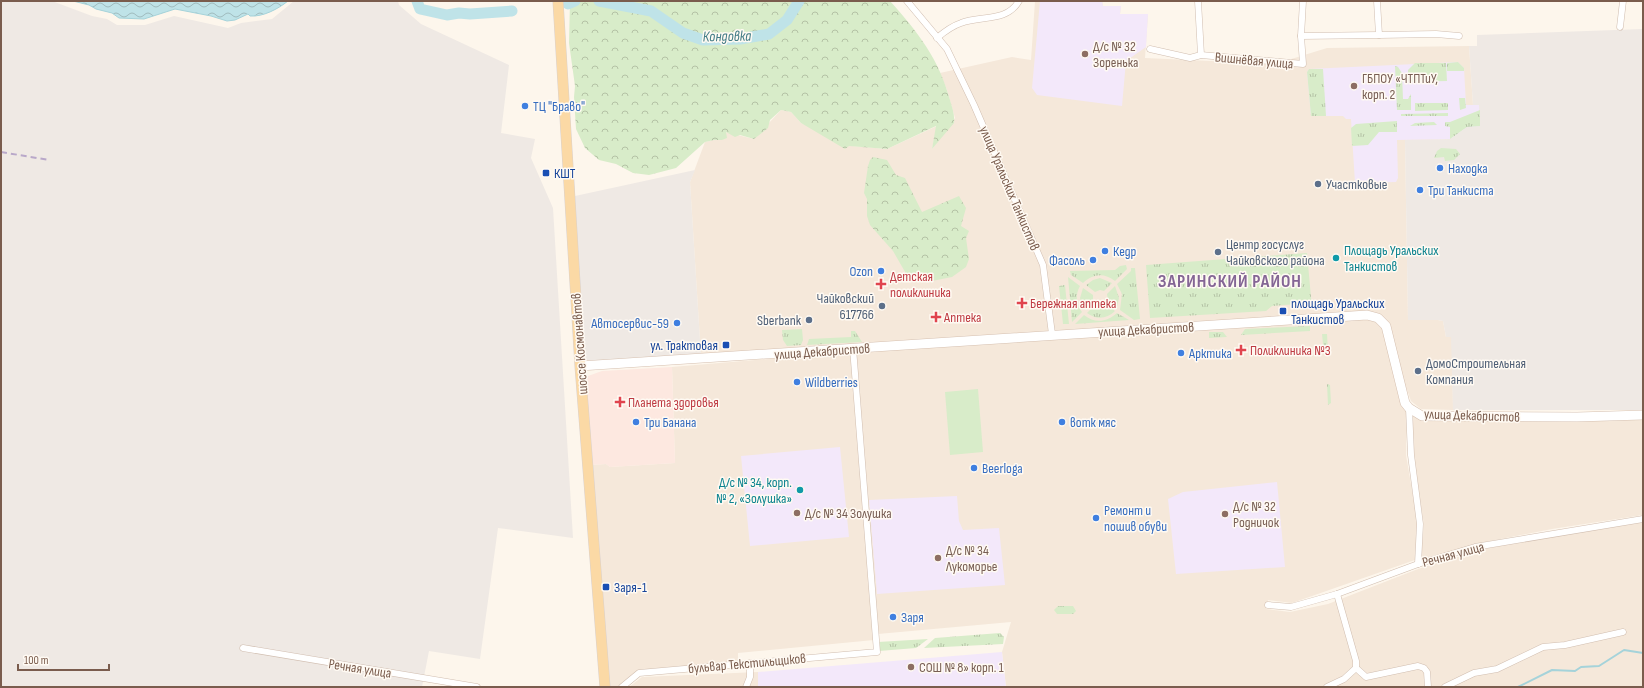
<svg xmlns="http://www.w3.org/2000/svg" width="1644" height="688" font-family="'Sofia Sans Condensed',sans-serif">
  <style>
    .residential { fill: #f5e8da }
    .commercial { fill: #fde8e0 }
    .industrial { fill: #efe9e4 }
    .education { fill: #f3e8fa }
    .grass { fill: url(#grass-tufts) }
    .forest { fill: url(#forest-crowns) }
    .green { fill: #d8ecc9 }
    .water { fill: url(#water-waves); stroke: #a5d3da }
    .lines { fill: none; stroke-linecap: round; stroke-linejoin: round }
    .stream { stroke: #a5d3da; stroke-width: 2 }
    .river { stroke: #bfe3e8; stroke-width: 11 }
    .street-casing { stroke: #d1beb0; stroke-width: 7 }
    .secondary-casing { stroke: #d6c0b0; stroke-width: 10 }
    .primary-casing { stroke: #dad1cd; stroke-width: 11 }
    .street { stroke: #fff; stroke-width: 6 }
    .secondary { stroke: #fff; stroke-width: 9 }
    .primary { stroke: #fbd9a5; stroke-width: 10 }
    .rail { stroke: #b9a8c9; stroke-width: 2; stroke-dasharray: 6 4; stroke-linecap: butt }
    .education-dot { fill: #8d6e63; stroke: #fffaf3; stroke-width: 1.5 }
    .shop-dot { fill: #3f7fe0; stroke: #fffaf3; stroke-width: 1.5 }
    .transit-dot { fill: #1a4fb4; stroke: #fffaf3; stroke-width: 1.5 }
    .service-dot { fill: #5c6f8a; stroke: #fffaf3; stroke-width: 1.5 }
    .culture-dot { fill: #0f9aa8; stroke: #fffaf3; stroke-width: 1.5 }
    .health-dot { fill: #e0444e; stroke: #fffaf3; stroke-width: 1.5 }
    .labels { text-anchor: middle; stroke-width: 3; stroke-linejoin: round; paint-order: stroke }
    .education-label { font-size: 14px; fill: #785e54; stroke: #fffaf3; text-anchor: start }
    .street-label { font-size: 14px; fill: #7a5c4d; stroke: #fffaf3 }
    .shop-label { font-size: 14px; fill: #366cbe; stroke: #fffaf3; text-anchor: start }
    .transit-label { font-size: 14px; fill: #164399; stroke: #fffaf3; text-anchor: start }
    .service-label { font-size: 14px; fill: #4e5e75; stroke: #fffaf3; text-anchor: start }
    .culture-label { font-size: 14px; fill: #0d838f; stroke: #fffaf3; text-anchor: start }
    .health-label { font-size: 14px; fill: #be3a42; stroke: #fffaf3; text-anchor: start }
    .water-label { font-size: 15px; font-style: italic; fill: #437c86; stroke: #fffaf3 }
    .district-label { font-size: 18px; font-weight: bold; letter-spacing: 1px; fill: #846695; stroke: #fffaf3 }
  </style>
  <defs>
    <pattern id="grass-tufts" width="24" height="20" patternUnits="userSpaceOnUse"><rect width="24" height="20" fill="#d8ecc9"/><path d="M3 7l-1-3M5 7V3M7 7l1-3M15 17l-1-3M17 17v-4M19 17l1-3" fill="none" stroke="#b4c2a5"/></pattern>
    <pattern id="forest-crowns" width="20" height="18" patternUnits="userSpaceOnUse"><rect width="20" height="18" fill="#d8ecc9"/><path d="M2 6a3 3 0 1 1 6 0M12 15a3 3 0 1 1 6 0" fill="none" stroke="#b4c2a5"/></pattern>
    <pattern id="water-waves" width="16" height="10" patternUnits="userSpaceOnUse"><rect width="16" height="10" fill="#bfe3e8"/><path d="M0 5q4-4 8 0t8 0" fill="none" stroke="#a0bbbe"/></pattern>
  </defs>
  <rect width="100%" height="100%" fill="#fdf6ec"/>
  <g class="residential">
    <path d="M1035,1h67l1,5h18l-1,8h28l-3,44 130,6 52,-16 142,-2 4,59 -23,34 -45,2 3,179h30l5,1 3,16 6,-1 1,74 -32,-1 -10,-8 -31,-86 -328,16 -351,25 -11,-174 15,-40 9,-2h8l3,-8 29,7 27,-29 10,2 10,11 51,23 35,3 50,-23 -5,23 23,-31 -8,-28 -7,-17 72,-16 19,3z"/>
    <path d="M1368,317l9,3 7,8 23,81 -1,46 12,70 -3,35 -123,43 -24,-3 -2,9 24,3 38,-8 90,-35 58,-18 77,-16 90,-13v165h-637l-4,-35 9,-30 -133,12 -23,-283z"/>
    <path d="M852,352l22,288 -136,13v9l-101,9 -18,16h-12l-18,-222 17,-1 4,3 65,-4 -3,-96z"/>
    <path d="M1413,416l9,4 34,1 187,-1v95l-91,14 -77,15 -55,17 4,-36 -11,-69z"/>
    <path d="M758,672v15h-129l13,-10z"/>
  </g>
  <path class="commercial" d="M672,367l3,96 -65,4 -4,-3 -17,1 -6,-84 5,-5 14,-5z"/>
  <g class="industrial">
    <path d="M1,1h51l40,15 15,3 10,6h28l29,-9 54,12 13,-5 31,-4 22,-18h104l1,4 22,19 88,41 -8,68 34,6 -4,19 22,50 20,330 -75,-10 -18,131 -51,-8 -7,36h-421z"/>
    <path d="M1643,29v381h-190l-2,-73h-5l-3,-16 -5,-1h-30l-3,-180 45,-1 17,-12 12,-22h-6l-4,-59h8v-11z"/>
    <path d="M695,170l-5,12 11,174 -118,5 -8,-165z"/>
  </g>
  <g class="education">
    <path d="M1040,1h62l1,5h18l-1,8h28l-2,33 -20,14 -4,45 -85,-11 -5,-7z"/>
    <path d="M1458,62l6,6 2,37h13l1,21 -13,1 -17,12 -53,1 1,38 -2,4 -41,1 -4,-64h-5l-3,-3h-32l-4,-44 2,-3z"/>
    <path d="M840,447l9,90 -99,9 -9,-90z"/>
    <path d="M1277,482l8,85 -109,7 -8,-75 15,-7z"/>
    <path d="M957,496l2,25 4,9 36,-2 6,57 -128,9 -8,-94z"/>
    <path d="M1002,652l4,35h-248v-15z"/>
  </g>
  <g class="grass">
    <path d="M1458,62l6,6v3h-17v-8z"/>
    <path d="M1415,63h31l1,18 -39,1v-12z"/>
    <path d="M1395,66l3,1 4,6 1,26h5l3,-5v16h-14z"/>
    <path d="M1309,69h14l3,47h-15l-4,-44z"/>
    <path d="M1459,98h6l1,10 -6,2z"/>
    <path d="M1415,103h33v7l-33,1z"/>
    <path d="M1480,110v16l-13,1 -17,12v-12l-5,-1v-4h5z"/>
    <path d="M1448,113v3h-47v-2z"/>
    <path d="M1397,121v11h-18l-11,13 -16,1 -1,-18 5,-4z"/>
    <path d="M1434,122l3,3 -27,1 5,-3z"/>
    <path d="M1441,148l15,1 4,5 -6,6 -9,1 -1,-4 -10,1 3,-7z"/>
    <path d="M1307,253l5,55h-11l-4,-4 -25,2 -6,5 -116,7 -4,-53z"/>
    <path d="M1126,265l1,4 -12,12c-11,-9 -23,-7 -32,2l-12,-8 -1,-4 45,-1 5,-4z"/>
    <path d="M1131,268h4l5,51 -6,1 -14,-10 2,-16 -5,-10 14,-13z"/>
    <path d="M1068,277l12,9c-5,9 -4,18 2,26l-10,10z"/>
    <path d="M1100,278l12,5 -8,8 -4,-1 -5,2 -9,-7 7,-5z"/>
    <path d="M1065,285l4,39h-6l-4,-38z"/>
    <path d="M1115,286l4,12 -2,9 -9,-6 -1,-7z"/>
    <path d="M1083,288l10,7v7l-9,8 -4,-12z"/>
    <path d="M1106,304l9,7c-8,8 -19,9 -28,2l8,-8 6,1z"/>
    <path d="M1117,313l12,7 -54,4 9,-9c11,9 23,7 33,-2z"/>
    <path d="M1310,326v5l-69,4 4,-6z"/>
    <path d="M802,329l1,11 -2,5 -14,1 -4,-6 -1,-10z"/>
    <path d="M851,331h4l7,11 -55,3 2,-6 42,-2z"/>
    <path d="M1209,332h14l4,5 -18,1z"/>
    <path d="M1322,334h5l1,18 -4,3z"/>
    <path d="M1327,384l3,1 1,18 -3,2z"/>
    <path d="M1058,606h15l3,5 -3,3h-16l-3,-4z"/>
    <path d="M1000,633l4,4 -1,7 -79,4 11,-10z"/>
    <path d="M928,639l-12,9 -37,3 -1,-9z"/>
  </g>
  <g class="forest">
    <path d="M890,1c28,31 49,58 60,99 2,7 5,15 4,23l-22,26 4,-23 -49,23 -38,-3 -4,3 -44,-26 -10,-11 -10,-2 -11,10 -2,8 -14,11 -14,-4 -5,2 -9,-5 1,6 -5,2h-8l-9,2 -29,26 -27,7 -16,-2 -17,-9 -17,-4 -14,-12 -9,-19 -2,-32 1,-11 -6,-43 1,-42z"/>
    <path d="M873,157l14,3 9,15 9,3 17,34 37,-16 7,12 -5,18 8,5 -3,7 3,21 -3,8 -14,10 -20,4 -10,-3 -9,1 -5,-2 -15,-26 -23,-26 -3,-9v-17l-3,-6 4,-27 2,-6z"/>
  </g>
  <path class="green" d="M978,389l5,63 -33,3 -5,-63z"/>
  <path class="water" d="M73,1h215c-10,8 -25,16 -38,15l-2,-2 -13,6 -8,1 -16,-5 -36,-7 -31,10 -25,-1 -7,-5 -16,-4 -7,-4z"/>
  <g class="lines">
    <path class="stream" d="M1518,687l34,-17 23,1 6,-4 18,-1 25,-16 19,3"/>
    <g class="river">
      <path d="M417,1l3,8 27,6 12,-2 11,1 42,-3"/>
      <path d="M599,1l52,10 32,22 20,7 37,-1 29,-5 18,-14 12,-19"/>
      <path d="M568,4l7,-3"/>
    </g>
    <defs>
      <g id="street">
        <path d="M907,1l40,48 27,56 69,160 9,69"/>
        <path d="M1198,1l3,54"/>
        <path d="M1377,1l2,34 57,-1 23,2"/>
        <path d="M1620,27l3,-26"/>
        <path d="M1301,36l78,-1"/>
        <path d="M937,38c7,-6 15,-12 24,-15 20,-8 45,0 58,-22"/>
        <path d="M1150,49l40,9 11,-3 102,9 -2,-28 2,-35"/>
        <path d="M1409,408l2,47 9,69 -2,40"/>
        <path d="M1268,605l23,2 46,-13 81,-30 57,-17 168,-28"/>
        <path d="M243,648l234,39"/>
        <path d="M1356,668l10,9 52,-11 6,2 3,4 1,15"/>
        <path d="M622,687l17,-14 238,-21 -24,-304"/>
        <path d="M746,687l4,-10v-14"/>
        <path d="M1327,687l17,-8 12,-11v-7l-19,-67"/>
        <path d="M1445,687l29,-14 23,-4 46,-22 22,-2 58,-13"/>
      </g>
      <path id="secondary" d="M580,366l787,-51 11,3 8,8 19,77 4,5 13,8 155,1 66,-2"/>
      <path id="primary" d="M558,1l22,365 25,321"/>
    </defs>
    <use href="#street" class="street-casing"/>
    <use href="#secondary" class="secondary-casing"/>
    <use href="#primary" class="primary-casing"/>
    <use href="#street" class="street"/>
    <use href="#secondary" class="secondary"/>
    <use href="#primary" class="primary"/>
    <path class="rail" d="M1,152l48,8"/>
  </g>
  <g class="education-dot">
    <circle cx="1085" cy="54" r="4"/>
    <circle cx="1354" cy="86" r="4"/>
    <circle cx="797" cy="513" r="4"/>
    <circle cx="1225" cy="514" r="4"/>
    <circle cx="938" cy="558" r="4"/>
    <circle cx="911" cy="667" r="4"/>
  </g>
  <g class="shop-dot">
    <circle cx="525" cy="106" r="4"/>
    <circle cx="1440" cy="168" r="4"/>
    <circle cx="1420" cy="190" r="4"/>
    <circle cx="1105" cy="251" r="4"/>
    <circle cx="1093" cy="260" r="4"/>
    <circle cx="881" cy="271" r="4"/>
    <circle cx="677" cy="323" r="4"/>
    <circle cx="1181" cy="353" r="4"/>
    <circle cx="797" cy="382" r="4"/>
    <circle cx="636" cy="422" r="4"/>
    <circle cx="1062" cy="422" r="4"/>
    <circle cx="974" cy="468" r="4"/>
    <circle cx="1096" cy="518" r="4"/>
    <circle cx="893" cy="617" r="4"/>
  </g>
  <g class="transit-dot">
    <rect x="542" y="169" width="8" height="8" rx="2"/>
    <rect x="1279" y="307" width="8" height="8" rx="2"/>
    <rect x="722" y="341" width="8" height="8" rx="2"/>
    <rect x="602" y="583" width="8" height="8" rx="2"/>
  </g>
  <g class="service-dot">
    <circle cx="1318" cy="184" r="4"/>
    <circle cx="1218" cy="252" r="4"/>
    <circle cx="882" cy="306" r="4"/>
    <circle cx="809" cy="320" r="4"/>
    <circle cx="1418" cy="371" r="4"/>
  </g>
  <g class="culture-dot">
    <circle cx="1336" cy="258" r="4"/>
    <circle cx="800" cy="490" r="4"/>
  </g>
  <g class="health-dot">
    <path d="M879 278h4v4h4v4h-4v4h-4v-4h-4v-4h4z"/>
    <path d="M1020 297h4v4h4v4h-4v4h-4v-4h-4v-4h4z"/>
    <path d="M934 311h4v4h4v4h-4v4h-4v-4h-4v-4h4z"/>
    <path d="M1239 344h4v4h4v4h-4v4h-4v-4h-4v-4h4z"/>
    <path d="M618 396h4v4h4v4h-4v4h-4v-4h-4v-4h4z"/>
  </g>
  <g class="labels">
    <g class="education-label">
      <text x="1093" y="51">Д/с № 32<tspan x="1093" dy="16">Зоренька</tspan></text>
      <text x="1362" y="83">ГБПОУ «ЧТПТиУ,<tspan x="1362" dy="16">корп. 2</tspan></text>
      <text x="1233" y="511">Д/с № 32<tspan x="1233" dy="16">Родничок</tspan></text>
      <text x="805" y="518">Д/с № 34 Золушка</text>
      <text x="946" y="555">Д/с № 34<tspan x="946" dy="16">Лукоморье</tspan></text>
      <text x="919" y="672">СОШ № 8» корп. 1</text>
    </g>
    <g class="street-label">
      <text transform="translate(1254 60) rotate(5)" y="5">Вишнёвая улица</text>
      <text transform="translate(1010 188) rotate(67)" y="5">улица Уральских Танкистов</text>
      <text transform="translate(1146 329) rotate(-3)" y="5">улица Декабристов</text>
      <text transform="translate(579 344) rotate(-94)" y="5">шоссе Космонавтов</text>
      <text transform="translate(822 351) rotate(-4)" y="5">улица Декабристов</text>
      <text transform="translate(1472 415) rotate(2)" y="5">улица Декабристов</text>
      <text transform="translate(1453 554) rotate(-15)" y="5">Речная улица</text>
      <text transform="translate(747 663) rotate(-5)" y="5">бульвар Текстильщиков</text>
      <text transform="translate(360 668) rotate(9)" y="5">Речная улица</text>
    </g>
    <g class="shop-label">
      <text x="533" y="111">ТЦ "Браво"</text>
      <text x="1448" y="173">Находка</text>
      <text x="1428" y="195">Три Танкиста</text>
      <text x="1113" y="256">Кедр</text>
      <text x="1085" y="265" text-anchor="end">Фасоль</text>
      <text x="873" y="276" text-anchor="end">Ozon</text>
      <text x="669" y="328" text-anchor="end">Автосервис-59</text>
      <text x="1189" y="358">Арктика</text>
      <text x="805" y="387">Wildberries</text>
      <text x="644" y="427">Три Банана</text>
      <text x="1070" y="427">вотк мяс</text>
      <text x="982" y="473">Beerloga</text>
      <text x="1104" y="515">Ремонт и<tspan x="1104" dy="16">пошив обуви</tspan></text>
      <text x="901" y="622">Заря</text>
    </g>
    <g class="transit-label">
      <text x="554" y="178">КШТ</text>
      <text x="1291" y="308">площадь Уральских<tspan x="1291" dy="16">Танкистов</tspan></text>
      <text x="718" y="350" text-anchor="end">ул. Трактовая</text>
      <text x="614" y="592">Заря-1</text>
    </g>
    <g class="service-label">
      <text x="1326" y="189">Участковые</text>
      <text x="1226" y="249">Центр госуслуг<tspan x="1226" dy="16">Чайковского района</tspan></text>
      <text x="874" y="303" text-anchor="end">Чайковский<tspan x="874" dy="16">617766</tspan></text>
      <text x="801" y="325" text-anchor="end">Sberbank</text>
      <text x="1426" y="368">ДомоСтроительная<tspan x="1426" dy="16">Компания</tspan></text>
    </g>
    <g class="culture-label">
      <text x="1344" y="255">Площадь Уральских<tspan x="1344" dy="16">Танкистов</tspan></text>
      <text x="792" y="487" text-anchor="end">Д/с № 34, корп.<tspan x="792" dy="16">№ 2, «Золушка»</tspan></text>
    </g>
    <g class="health-label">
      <text x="890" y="281">Детская<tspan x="890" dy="16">поликлиника</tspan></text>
      <text x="1030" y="308">Бережная аптека</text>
      <text x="944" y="322">Аптека</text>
      <text x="1250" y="355">Поликлиника №3</text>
      <text x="628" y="407">Планета здоровья</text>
    </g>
    <g class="water-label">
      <text transform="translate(727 36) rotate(-1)" y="5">Кондовка</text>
    </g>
    <g class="district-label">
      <text x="1230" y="287">ЗАРИНСКИЙ РАЙОН</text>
    </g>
  </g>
  <rect width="1644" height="688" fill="none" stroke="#7a5c4d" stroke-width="4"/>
  <path d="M18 664v6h91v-6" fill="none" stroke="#7a5c4d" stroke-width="2"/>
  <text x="24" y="664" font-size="12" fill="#7a5c4d" stroke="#fffaf3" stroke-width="3" paint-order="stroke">100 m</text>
</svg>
